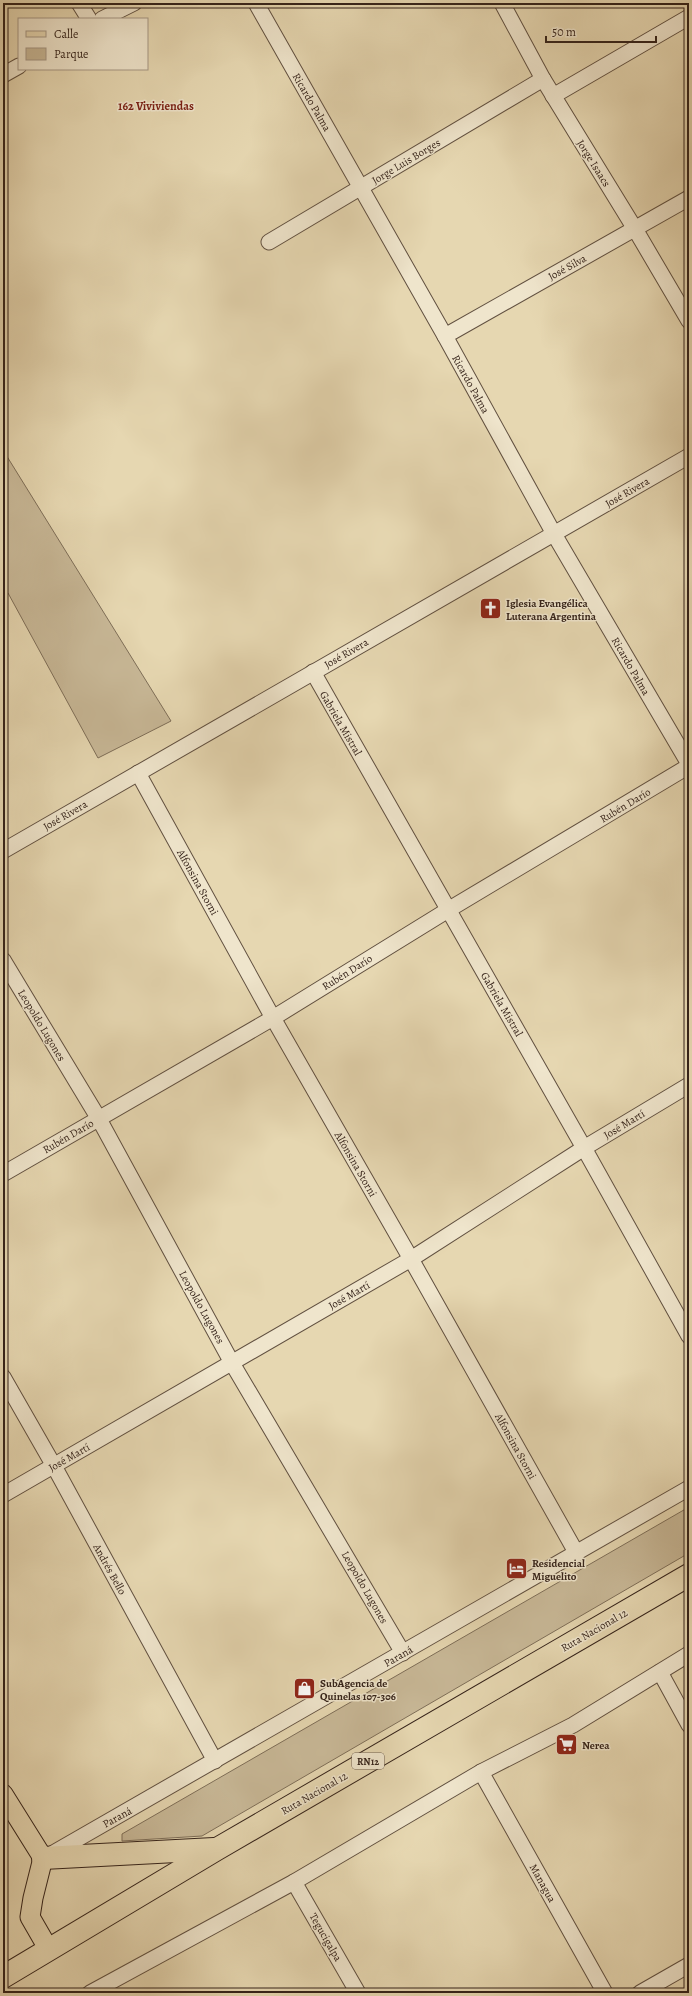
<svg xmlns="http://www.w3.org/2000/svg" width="692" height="1996" font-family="Alegreya,serif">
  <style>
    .green { fill: #c8b897; stroke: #7e6e58 }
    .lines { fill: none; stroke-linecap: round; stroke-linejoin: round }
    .minor-casing { stroke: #615040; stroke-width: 17 }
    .major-casing { stroke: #35231a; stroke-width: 21 }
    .highway-casing { stroke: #35231a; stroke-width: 24 }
    .minor { stroke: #efe5cc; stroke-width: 15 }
    .major { stroke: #e6d7b1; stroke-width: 19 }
    .highway { stroke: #e6d7b1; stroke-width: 22 }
    .labels { text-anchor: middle; stroke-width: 3; stroke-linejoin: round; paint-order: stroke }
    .shield { fill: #efe5cc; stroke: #6d5d4f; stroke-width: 1 }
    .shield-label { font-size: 10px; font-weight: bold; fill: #35231a }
    .street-label { font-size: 11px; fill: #35231a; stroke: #efe5cc }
    .poi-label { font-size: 11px; font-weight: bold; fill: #35231a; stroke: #efe5cc; text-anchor: start }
    .neighbourhood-label { font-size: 12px; font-weight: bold; fill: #7a1f14; stroke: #efe5cc }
  </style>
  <rect width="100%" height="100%" fill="#e6d7b1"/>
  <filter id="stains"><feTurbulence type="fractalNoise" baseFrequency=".005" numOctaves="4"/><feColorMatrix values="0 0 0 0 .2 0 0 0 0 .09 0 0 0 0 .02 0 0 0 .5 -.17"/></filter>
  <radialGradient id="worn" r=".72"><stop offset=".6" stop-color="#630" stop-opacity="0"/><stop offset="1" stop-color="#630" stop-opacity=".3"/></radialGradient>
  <g class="green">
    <path d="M3,450l168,271 -73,37 -90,-165 -5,2z"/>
    <path d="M689,1507v46l-487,283 -80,5v-7z"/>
  </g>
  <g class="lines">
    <defs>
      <g id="minor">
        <path d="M79,3l10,16"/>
        <path d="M256,3l189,333 109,198 135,230"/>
        <path d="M502,3l41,76 92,150 54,92"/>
        <path d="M102,19l32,-16"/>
        <path d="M3,75l16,-9"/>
        <path d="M553,96l136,-79"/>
        <path d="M269,242l274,-163"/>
        <path d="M445,336l244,-138"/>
        <path d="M313,672l271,476 105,188"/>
        <path d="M138,773l135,245 138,241 166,295"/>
        <path d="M3,851l686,-395"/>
        <path d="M3,960l96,159 133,244 171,290"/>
        <path d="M3,1174l270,-156 175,-108 241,-144"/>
        <path d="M3,1377l51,89 161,295"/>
        <path d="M3,1495l408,-236 173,-111 105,-63"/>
        <path d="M660,1672l29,53"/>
        <path d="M481,1772l124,221"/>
        <path d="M48,1856l641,-368"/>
        <path d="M294,1882l64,111"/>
        <path d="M90,1993l204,-111 187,-110 92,-47 116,-71"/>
        <path d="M640,1993l49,-28"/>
      </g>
      <path id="major" d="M3,1794l40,64 -10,40 -3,19 19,33"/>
      <g id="highway">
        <path d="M43,1858l171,-9"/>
        <path d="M3,1977l214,-128 472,-274"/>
      </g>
    </defs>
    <use href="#minor" class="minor-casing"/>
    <use href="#major" class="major-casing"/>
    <use href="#highway" class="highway-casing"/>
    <use href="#minor" class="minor"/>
    <use href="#major" class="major"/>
    <use href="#highway" class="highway"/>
  </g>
  <defs>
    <symbol id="church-square" viewBox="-11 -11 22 22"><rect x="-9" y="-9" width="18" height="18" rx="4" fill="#8f2418" stroke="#efe5cc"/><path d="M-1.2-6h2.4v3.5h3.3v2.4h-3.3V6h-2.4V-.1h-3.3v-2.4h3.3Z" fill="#fff"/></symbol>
    <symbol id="hotel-square" viewBox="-11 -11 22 22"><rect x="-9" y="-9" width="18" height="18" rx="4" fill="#8f2418" stroke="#efe5cc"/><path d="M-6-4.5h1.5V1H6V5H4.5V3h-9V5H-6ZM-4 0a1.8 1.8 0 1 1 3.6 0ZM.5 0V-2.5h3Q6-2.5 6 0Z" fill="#fff"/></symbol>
    <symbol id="shop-square" viewBox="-11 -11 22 22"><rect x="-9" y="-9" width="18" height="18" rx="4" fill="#8f2418" stroke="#efe5cc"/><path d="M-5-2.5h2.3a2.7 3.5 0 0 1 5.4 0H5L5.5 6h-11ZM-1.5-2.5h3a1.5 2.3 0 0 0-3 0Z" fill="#fff"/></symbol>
    <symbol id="supermarket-square" viewBox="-11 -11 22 22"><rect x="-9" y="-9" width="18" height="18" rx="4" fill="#8f2418" stroke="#efe5cc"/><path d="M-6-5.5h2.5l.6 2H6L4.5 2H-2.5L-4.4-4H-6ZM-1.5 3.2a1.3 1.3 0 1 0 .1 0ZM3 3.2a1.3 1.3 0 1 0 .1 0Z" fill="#fff"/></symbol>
  </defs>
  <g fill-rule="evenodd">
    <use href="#church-square" x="478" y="596" width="25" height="25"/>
    <use href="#hotel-square" x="504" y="1556" width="25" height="25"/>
    <use href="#shop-square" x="292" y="1676" width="25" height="25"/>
    <use href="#supermarket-square" x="554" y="1732" width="25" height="25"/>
  </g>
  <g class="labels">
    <rect class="shield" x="352" y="1753" width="32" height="16" rx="3"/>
    <g class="shield-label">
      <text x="368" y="1765">RN12</text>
    </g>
    <g class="street-label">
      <text transform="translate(312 102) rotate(60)" y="4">Ricardo Palma</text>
      <text transform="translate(406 161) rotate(-31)" y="4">Jorge Luis Borges</text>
      <text transform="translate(594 163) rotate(58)" y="4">Jorge Isaacs</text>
      <text transform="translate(567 267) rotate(-29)" y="4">José Silva</text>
      <text transform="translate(471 384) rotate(61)" y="4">Ricardo Palma</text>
      <text transform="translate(627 492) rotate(-30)" y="4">José Rivera</text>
      <text transform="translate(346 653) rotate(-30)" y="4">José Rivera</text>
      <text transform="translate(631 666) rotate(60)" y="4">Ricardo Palma</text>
      <text transform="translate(341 723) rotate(60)" y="4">Gabriela Mistral</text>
      <text transform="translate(625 805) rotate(-31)" y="4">Rubén Darío</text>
      <text transform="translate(65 815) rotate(-30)" y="4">José Rivera</text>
      <text transform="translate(198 882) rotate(61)" y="4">Alfonsina Storni</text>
      <text transform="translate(347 972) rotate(-32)" y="4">Rubén Darío</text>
      <text transform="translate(502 1004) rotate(60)" y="4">Gabriela Mistral</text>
      <text transform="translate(42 1025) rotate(59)" y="4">Leopoldo Lugones</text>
      <text transform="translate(624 1124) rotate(-31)" y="4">José Martí</text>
      <text transform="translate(68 1136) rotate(-30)" y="4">Rubén Darío</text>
      <text transform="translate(356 1164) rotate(60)" y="4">Alfonsina Storni</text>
      <text transform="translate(349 1295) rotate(-30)" y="4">José Martí</text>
      <text transform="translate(202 1307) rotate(61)" y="4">Leopoldo Lugones</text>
      <text transform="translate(516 1446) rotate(61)" y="4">Alfonsina Storni</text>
      <text transform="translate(69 1457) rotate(-30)" y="4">José Martí</text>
      <text transform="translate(110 1569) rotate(61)" y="4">Andrés Bello</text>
      <text transform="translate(365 1587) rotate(60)" y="4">Leopoldo Lugones</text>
      <text transform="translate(594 1630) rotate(-30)" y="4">Ruta Nacional 12</text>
      <text transform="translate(398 1656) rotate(-30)" y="4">Paraná</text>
      <text transform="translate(314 1793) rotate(-30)" y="4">Ruta Nacional 12</text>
      <text transform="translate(117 1817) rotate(-29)" y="4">Paraná</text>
      <text transform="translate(543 1883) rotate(61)" y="4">Managua</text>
      <text transform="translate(326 1937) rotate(60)" y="4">Tegucigalpa</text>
    </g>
    <g class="poi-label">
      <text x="506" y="607">Iglesia Evangélica<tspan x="506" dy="13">Luterana Argentina</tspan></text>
      <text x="532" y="1567">Residencial<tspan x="532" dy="13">Miguelito</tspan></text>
      <text x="320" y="1687">SubAgencia de<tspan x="320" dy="13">Quinelas 107-306</tspan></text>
      <text x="582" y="1749">Nerea</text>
    </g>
    <g class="neighbourhood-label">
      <text x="156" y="110">162 Viviviendas</text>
    </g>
  </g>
  <rect width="692" height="1996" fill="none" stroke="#e6d7b1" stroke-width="16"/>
  <rect x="4" y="4" width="684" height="1988" fill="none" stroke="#35231a" stroke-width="2"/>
  <rect x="8" y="8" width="676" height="1980" fill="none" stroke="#35231a"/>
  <rect x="18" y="18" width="130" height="52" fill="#efe5cc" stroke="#a59785"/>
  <rect x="26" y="31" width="20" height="6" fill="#e6d7b1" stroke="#a59785"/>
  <text x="54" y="38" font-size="12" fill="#35231a">Calle</text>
  <rect x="26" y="48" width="20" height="12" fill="#c8b897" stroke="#a59785"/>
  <text x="54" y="58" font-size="12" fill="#35231a">Parque</text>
  <path d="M546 36v6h110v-6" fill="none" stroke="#35231a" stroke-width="2"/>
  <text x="552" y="36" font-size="12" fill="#35231a" stroke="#efe5cc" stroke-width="3" paint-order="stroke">50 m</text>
  <rect width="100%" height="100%" filter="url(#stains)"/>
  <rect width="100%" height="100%" fill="url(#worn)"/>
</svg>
